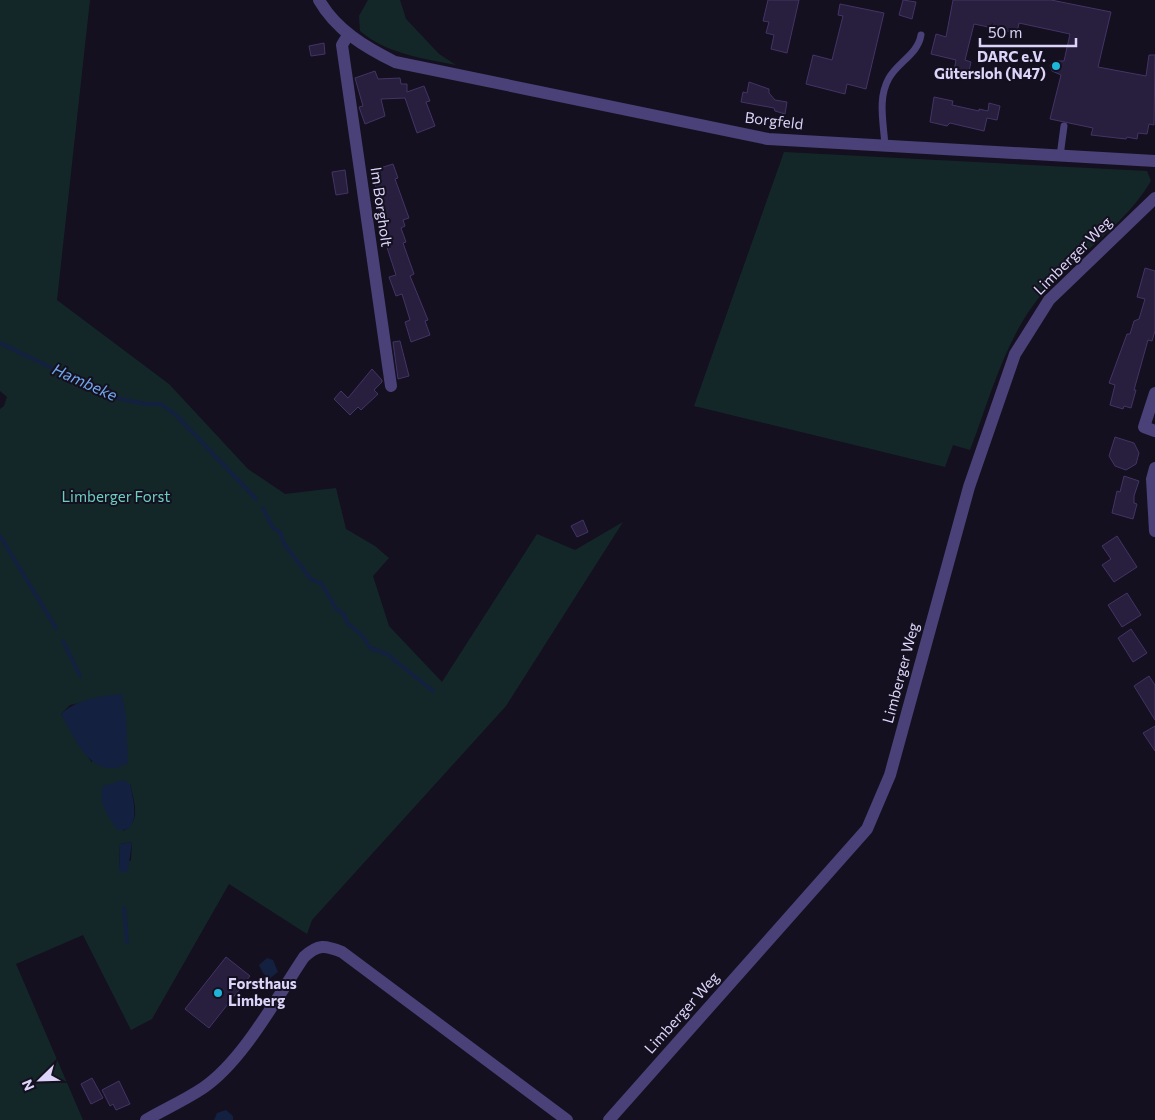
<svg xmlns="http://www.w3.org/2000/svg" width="1155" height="1120" font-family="Commissioner,sans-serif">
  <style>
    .green { fill: #142728; fill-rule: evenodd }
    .water { fill: #14203f }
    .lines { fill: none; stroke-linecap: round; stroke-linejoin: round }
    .stream { stroke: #14203f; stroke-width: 4 }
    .building { fill: #281e3e; stroke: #433466 }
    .service { stroke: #494178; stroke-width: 7 }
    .minor { stroke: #494178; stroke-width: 12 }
    .poi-dot { fill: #1fb4da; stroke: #14101f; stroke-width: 2 }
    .labels { text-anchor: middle; stroke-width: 4; stroke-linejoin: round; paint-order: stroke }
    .poi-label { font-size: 15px; font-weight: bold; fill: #dcd4f9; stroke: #14101f; text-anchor: end }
    .street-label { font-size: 15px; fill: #dcd4f9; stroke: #14101f }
    .park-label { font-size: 15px; fill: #6acfc0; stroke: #14101f }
    .water-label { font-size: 16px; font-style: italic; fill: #70a6eb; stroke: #14101f }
  </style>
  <rect width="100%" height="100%" fill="#14101f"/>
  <g class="green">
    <path d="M0,0h90l-33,300 112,84 79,85 37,25 51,-6 10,41 29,17 14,12 -16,18 16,50 53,56 95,-148 38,16 48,-28 -117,184 -194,214 -5,14 -78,-50 -77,135 -21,11 -48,-95 -67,29 67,156h-83v-711l4,-3 3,-9 -7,-6zM84,702l8,61 -31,-49 9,-9zM130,784c4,17 12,38 -7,47zM132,842l-1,18 -12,10 1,-26z"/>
    <path d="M368,0h32l6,19 33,35 17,11c-34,-7 -69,-11 -96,-34l-1,-15z"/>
    <path d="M784,152l363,19 4,10c-27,46 -75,74 -110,114 -36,43 -51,103 -71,155l-17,-5 -8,22 -251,-61z"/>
  </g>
  <g class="water">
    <path d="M122,694l4,22 2,47c-35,20 -52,-22 -67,-49 15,-14 41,-19 61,-20z"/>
    <path d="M123,780l7,4c3,14 13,50 -13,46 -8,-13 -20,-27 -14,-44z"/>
    <path d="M132,842l-4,29 -6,2 -3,-3 1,-26z"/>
    <path d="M267,958l6,2 5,12 -9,7 -6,-6 -4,-8z"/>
    <path d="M226,1110l7,6v4h-19l3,-7z"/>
  </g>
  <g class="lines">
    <g class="stream">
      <path d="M0,343l112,54 33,7h16l15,11 80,84"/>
      <path d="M263,508l10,20 7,4 4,12 27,35 11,5 14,25 8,5 3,9 15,12 8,13 17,6 46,37"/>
      <path d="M0,536l56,92"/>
      <path d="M63,641l17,35"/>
      <path d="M124,908l3,34"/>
    </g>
  </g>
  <g class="building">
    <path d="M768,0h31l-12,53 -16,-4 3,-14 -8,-2 3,-11 -6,-1z"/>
    <path d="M903,0l13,2 -4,17 -13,-4z"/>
    <path d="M953,0h98l60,12 -13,55 48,9 3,-21h6l-1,70 -5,-1 -2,10 -9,-1 -1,6 -10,-2 -1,2 -35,-4 2,-7 -43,-9 11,-44 -9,-4 -2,-6 5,-4h9l6,-27 -51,-11 -2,10 -43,-9 -9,36 6,2 -4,18 -14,-4 3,-16 -25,-6 5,-20 10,3z"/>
    <path d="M840,4l44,9 -18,76 -19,-5 -2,10 -39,-10 7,-29 19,5 11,-44 -5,-1z"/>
    <path d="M324,43l1,11 -14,2 -2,-10z"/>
    <path d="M375,71l3,8 22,-1 1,6h6v8l17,-6 6,15 -4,1 9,24 -18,7 -12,-35 -24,1 4,17 -20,8 -6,-17 4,-1 -8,-28z"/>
    <path d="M749,82l20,7v4l6,7 12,2 -2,12 -10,-3 -1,-3 -33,-6 2,-10 4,1z"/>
    <path d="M934,97l19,4 -1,4 27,6v-2l9,2 1,-8 11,3 -3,14 -10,-2 -3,13 -34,-8 -3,3 -17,-4z"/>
    <path d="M393,164l5,14 -3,1 14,39 -6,2 2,6 -4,2 5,14 -3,1 11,31 -4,2 18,44 -3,1 5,14 -19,7 -6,-20 5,-2 -8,-26 -6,2 -7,-19 7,-2 -15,-46 5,-2 -7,-19 5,-1 -10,-25 7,-2 -4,-11z"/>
    <path d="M345,170l3,23 -12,2 -4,-23z"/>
    <path d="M1145,268l10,3v60l-3,10 -4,-1 -14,50h2l-5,18 -7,-2 -1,3 -13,-4 5,-20 -6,-2 18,-49h3l4,-13 5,-2 6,-20 -8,-2z"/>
    <path d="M400,341l9,35 -11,3 -5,-37z"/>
    <path d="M372,369l10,11v2l-8,8 4,4 -17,16 -3,-3 -8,8 -16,-16 7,-8 7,7z"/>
    <path d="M1115,437l19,6 5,10 -3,11 -10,6 -11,-4 -6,-10z"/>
    <path d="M1124,476l15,5 -5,15v7l3,1 -4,15 -21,-6 5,-22 3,1z"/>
    <path d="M583,520l5,12 -11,5 -6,-11z"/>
    <path d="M1117,536l20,31 -23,15 -12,-17 9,-6 -9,-13z"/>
    <path d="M1127,593l14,22 -19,12 -14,-22z"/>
    <path d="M1131,629l16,24 -14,9 -15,-24z"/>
    <path d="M1149,676l6,9v35l-21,-34z"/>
    <path d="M1155,726v25l-12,-18z"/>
    <path d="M226,957l24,19 -41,52 -24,-19z"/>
    <path d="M92,1078l11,20 -12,6 -10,-20z"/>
    <path d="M119,1081l11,23 -14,6 -3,-6 -3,2 -8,-16z"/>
  </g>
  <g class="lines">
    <g class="service">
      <path d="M885,147c-1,-23 -8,-48 4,-69 9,-16 29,-24 32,-43"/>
      <path d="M1060,156l4,-30"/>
    </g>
    <g class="minor">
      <path d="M319,0c17,30 46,47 76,62l373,77 387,22"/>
      <path d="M348,35l-6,10 49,341"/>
      <path d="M1155,393l-11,34 11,4"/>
      <path d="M1155,468l-3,11 3,52"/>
      <path d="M146,1120c19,-11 39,-20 57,-32 40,-27 74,-91 101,-131 14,-13 21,-12 38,-5l225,168"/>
      <path d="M609,1120l258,-291 23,-54 79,-288 46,-133 34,-54 106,-102"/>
    </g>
  </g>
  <g class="poi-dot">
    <circle cx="1056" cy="66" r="5"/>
    <circle cx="218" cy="993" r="5"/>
  </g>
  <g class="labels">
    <g class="poi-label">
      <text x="1046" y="62">DARC e.V.<tspan x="1046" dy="17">Gütersloh (N47)</tspan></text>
      <text x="228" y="989" text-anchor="start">Forsthaus<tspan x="228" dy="17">Limberg</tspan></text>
    </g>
    <g class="street-label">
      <text transform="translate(774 121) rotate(7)" y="5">Borgfeld</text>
      <text transform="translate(381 207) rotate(82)" y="5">Im Borgholt</text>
      <text transform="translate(1073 256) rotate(-45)" y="5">Limberger Weg</text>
      <text transform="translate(901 673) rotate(-75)" y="5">Limberger Weg</text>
      <text transform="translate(682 1013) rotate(-48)" y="5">Limberger Weg</text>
    </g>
    <g class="park-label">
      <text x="116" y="502">Limberger Forst</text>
    </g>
    <g class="water-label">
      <text transform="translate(85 382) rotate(24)" y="6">Hambeke</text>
    </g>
  </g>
  <g transform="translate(40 1080) rotate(247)" stroke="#14101f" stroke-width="4" paint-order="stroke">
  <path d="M0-4L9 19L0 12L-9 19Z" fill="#dcd4f9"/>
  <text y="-8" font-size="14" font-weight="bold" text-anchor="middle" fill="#dcd4f9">N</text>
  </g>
  <path d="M980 38v8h96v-8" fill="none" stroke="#dcd4f9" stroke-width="2.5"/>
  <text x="988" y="38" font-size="15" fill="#dcd4f9" stroke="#14101f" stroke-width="4" paint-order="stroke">50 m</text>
</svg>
